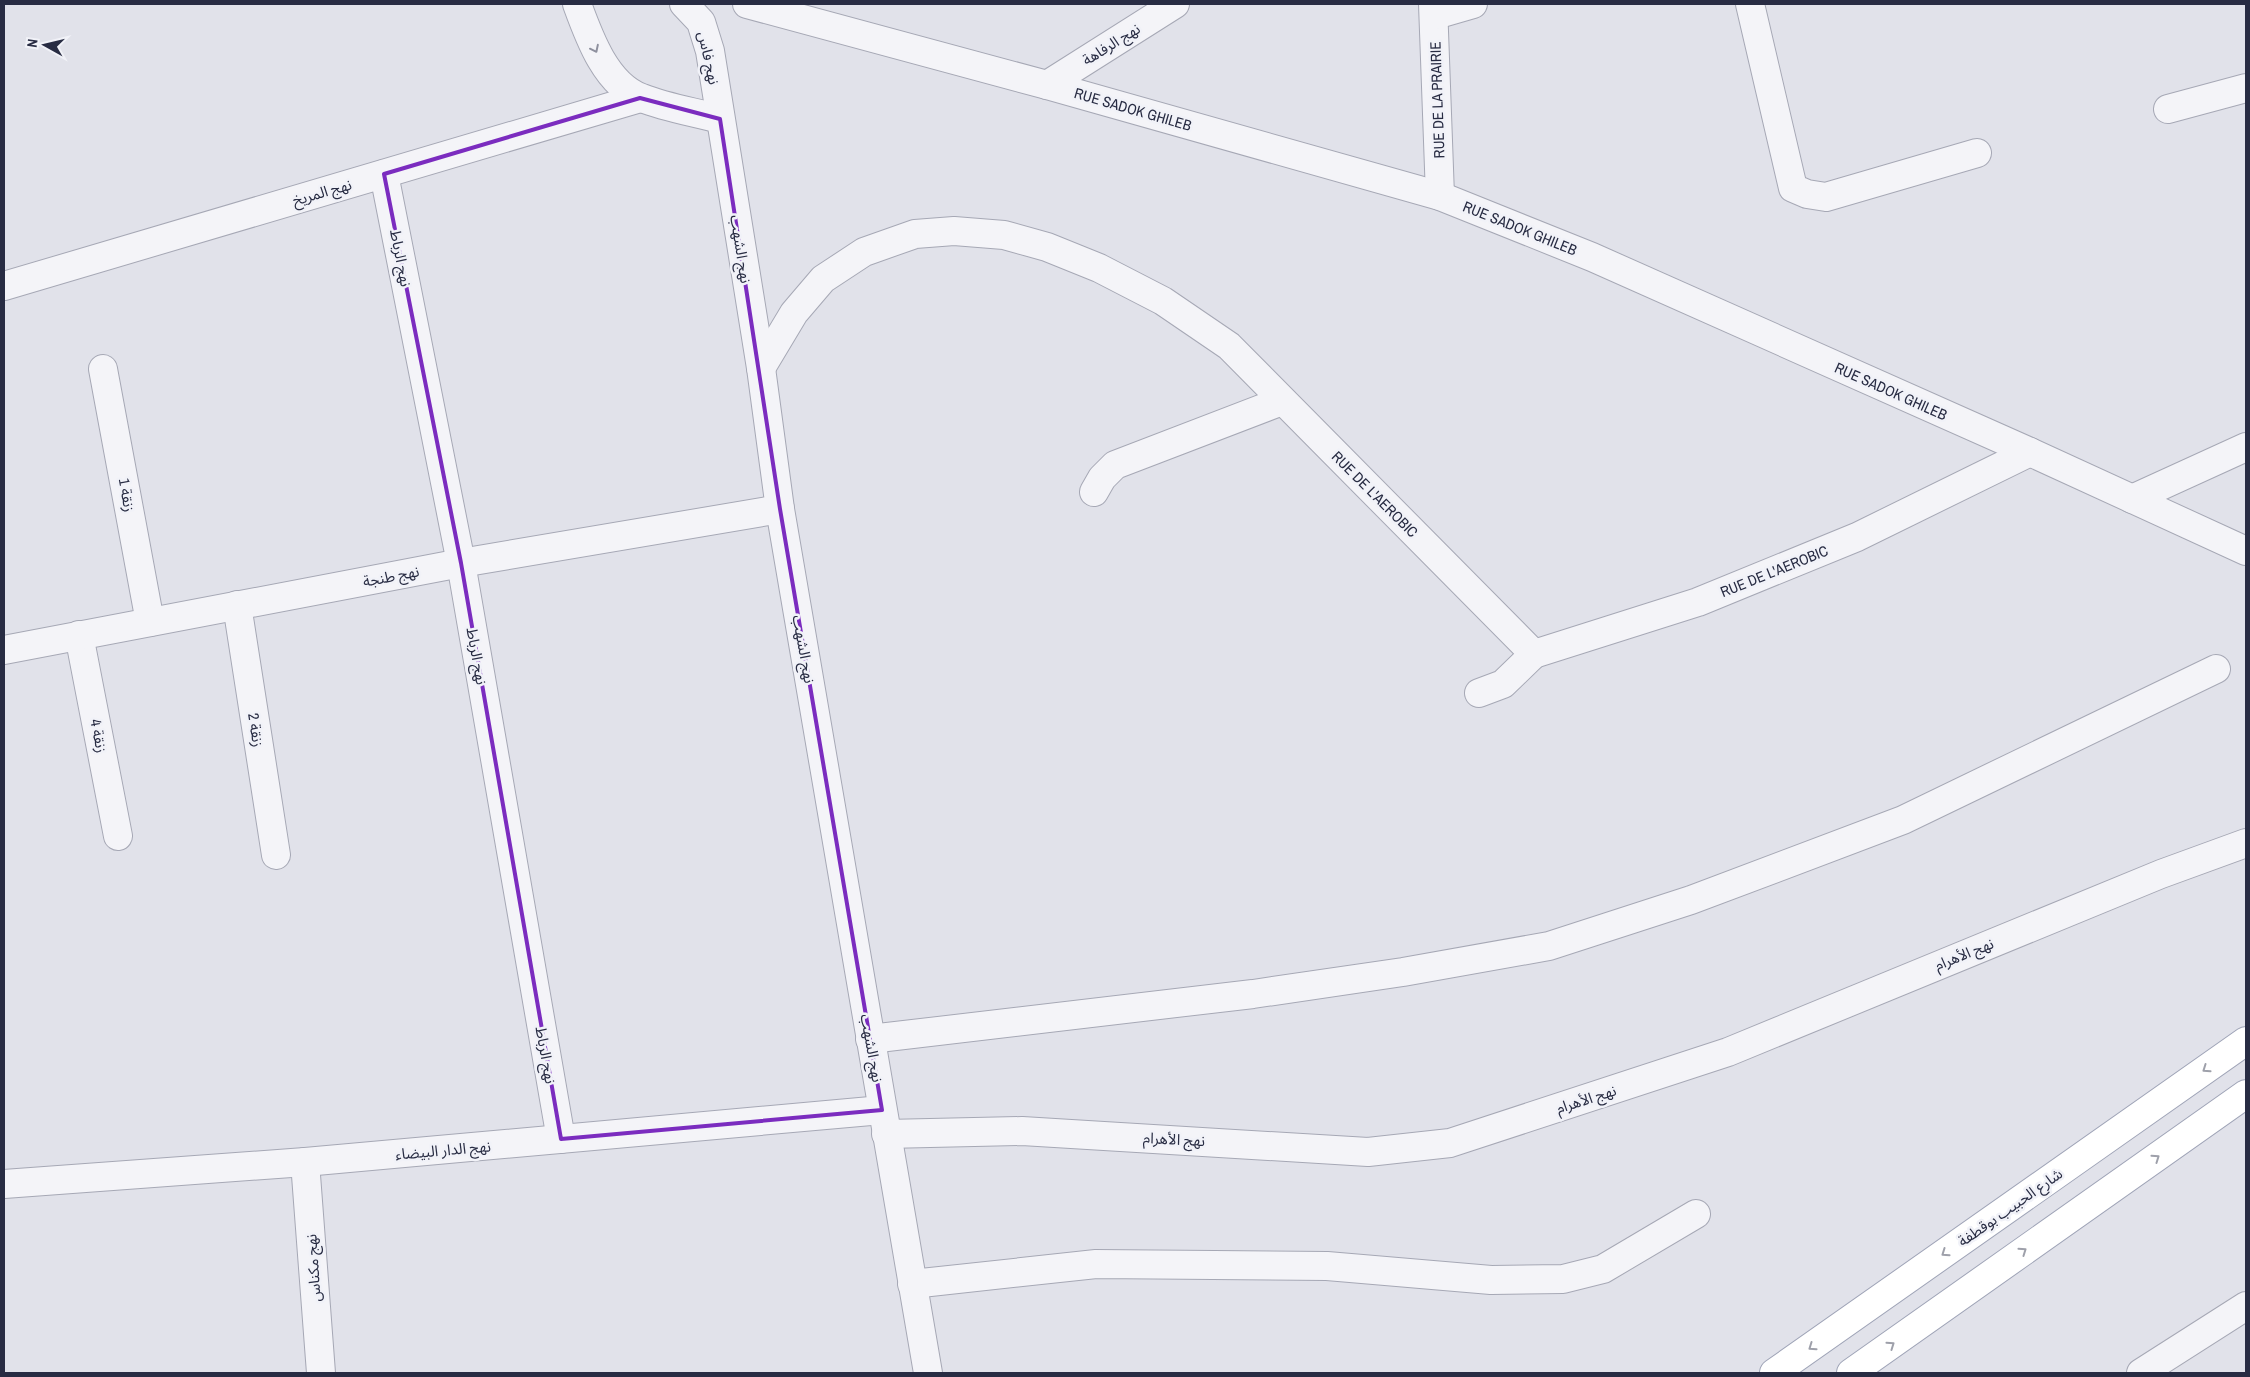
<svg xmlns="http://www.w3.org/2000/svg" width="2250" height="1377" viewBox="0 0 2250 1377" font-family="'Archivo Narrow','Noto Sans Arabic',sans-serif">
<rect width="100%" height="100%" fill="#e1e2ea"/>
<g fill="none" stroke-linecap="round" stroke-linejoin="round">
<g stroke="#a6a8b5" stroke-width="30">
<g id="minor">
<path d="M 577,4 C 589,37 606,85 642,98 C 667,108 695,112 720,119"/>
<path d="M 684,4 L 701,22 L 710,51 L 761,368 L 780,509 L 928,1373"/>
<path d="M 747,4 L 1047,85 L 1440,196 L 1592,257 L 2030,452 L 2246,551"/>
<path d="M 1433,4 L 1440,196"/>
<path d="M 1750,4 L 1793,188 L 1807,194 L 1826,197 L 1977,153"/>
<path d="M 1435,15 L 1473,4"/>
<path d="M 1047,85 L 1175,4"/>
<path d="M 2168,109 L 2246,88"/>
<path d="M 384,174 L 461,563 L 561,1139"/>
<path d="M 4,286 L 640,98"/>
<path d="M 761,368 L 794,313 L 823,279 L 864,252 L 915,234 L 954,231 L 1004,235 L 1047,247 L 1099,268 L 1163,301 L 1229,346 L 1534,654 L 1698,602 L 1857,537 L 2030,452"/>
<path d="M 103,369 L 150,622"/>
<path d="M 1094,492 L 1102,478 L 1115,465 L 1282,401"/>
<path d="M 2132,499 L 2246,447"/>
<path d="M 237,605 L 276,855"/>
<path d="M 79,635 L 118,836"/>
<path d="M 4,650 L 461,563 L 780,509"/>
<path d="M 1479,693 L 1503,684 L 1534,654"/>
<path d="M 870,1039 L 1253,994 L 1403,972 L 1549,946 L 1691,900 L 1903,820 L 2216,669"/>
<path d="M 886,1134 L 1022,1131 L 1368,1152 L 1450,1143 L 1728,1052 L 2161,874 L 2246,843"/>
<path d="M 305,1162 L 321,1373"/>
<path d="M 4,1184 L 305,1162 L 882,1110"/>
<path d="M 912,1284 L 1096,1264 L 1327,1266 L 1491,1280 L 1563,1279 L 1603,1269 L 1696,1214"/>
<path d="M 2141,1373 L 2246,1306"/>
</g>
</g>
<g stroke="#9fa4b7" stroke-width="30">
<g id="major">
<path d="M 1774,1373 L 2246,1041"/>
<path d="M 1851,1373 L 2246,1094"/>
</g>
</g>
<use href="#minor" stroke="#f4f4f8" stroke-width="28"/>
<use href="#major" stroke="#fff" stroke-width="28"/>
</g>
<defs><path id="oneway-chevron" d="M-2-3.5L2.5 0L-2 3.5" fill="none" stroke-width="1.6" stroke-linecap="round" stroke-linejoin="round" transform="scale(1.25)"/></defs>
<use stroke="#8e909e" href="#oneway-chevron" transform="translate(595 49) rotate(64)"/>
<g stroke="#9ea0aa">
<use href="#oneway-chevron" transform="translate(2206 1069) rotate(145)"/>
<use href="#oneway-chevron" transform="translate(2156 1158) rotate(-35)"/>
<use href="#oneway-chevron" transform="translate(2023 1251) rotate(-35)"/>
<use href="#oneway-chevron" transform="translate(1945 1253) rotate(145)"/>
<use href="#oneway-chevron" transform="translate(1891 1345) rotate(-35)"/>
<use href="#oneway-chevron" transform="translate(1812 1347) rotate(145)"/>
</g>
<path fill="none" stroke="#7b2cbf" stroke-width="4" stroke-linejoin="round" d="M 640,98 L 720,119 L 780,509 L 882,1110 L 561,1139 L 461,563 L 384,174 Z"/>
<g text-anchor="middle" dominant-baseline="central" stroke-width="5" stroke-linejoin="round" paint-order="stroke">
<g font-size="15" fill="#282c43" stroke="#f1f2f8">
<text transform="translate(1111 44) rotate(-32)">نهج الرفاهة</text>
<text transform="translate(709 58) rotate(78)">نهج فاس</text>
<text transform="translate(1437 100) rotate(-92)">RUE DE LA PRAIRIE</text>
<text transform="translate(1133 109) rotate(16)">RUE SADOK GHILEB</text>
<text transform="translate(322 192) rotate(-16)">نهج المريخ</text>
<text transform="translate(1520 228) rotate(22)">RUE SADOK GHILEB</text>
<text transform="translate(741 249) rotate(81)">نهج الشهب</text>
<text transform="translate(401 258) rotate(79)">نهج الرباط</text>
<text transform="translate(1891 391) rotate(24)">RUE SADOK GHILEB</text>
<text transform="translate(1375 494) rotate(45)">RUE DE L'AEROBIC</text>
<text transform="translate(127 495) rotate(80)">زنقة 1</text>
<text transform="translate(1774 571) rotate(-22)">RUE DE L'AEROBIC</text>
<text transform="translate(391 576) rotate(-11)">نهج طنجة</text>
<text transform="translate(804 649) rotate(80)">نهج الشهب</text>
<text transform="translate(477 656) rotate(80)">نهج الرباط</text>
<text transform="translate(256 730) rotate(81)">زنقة 2</text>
<text transform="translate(99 736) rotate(79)">زنقة 4</text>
<text transform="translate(1964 954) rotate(-22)">نهج الأهرام</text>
<text transform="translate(872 1048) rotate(80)">نهج الشهب</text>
<text transform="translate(546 1055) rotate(80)">نهج الرباط</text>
<text transform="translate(1586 1099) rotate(-18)">نهج الأهرام</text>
<text transform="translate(1174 1139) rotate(3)">نهج الأهرام</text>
<text transform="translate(443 1150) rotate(-5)">نهج الدار البيضاء</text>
<text transform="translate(2010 1207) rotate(-35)">شارع الحبيب بوقطفة</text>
<text transform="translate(313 1268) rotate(-94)">نهج مكناس</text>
</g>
</g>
<rect width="2250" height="1377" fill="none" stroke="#282c43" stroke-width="10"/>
<g transform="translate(45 45) rotate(278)" stroke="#f1f2f8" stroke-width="4" paint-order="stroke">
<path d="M0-4L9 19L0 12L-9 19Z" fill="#282c43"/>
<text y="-8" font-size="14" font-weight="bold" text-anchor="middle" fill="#282c43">N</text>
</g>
</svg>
